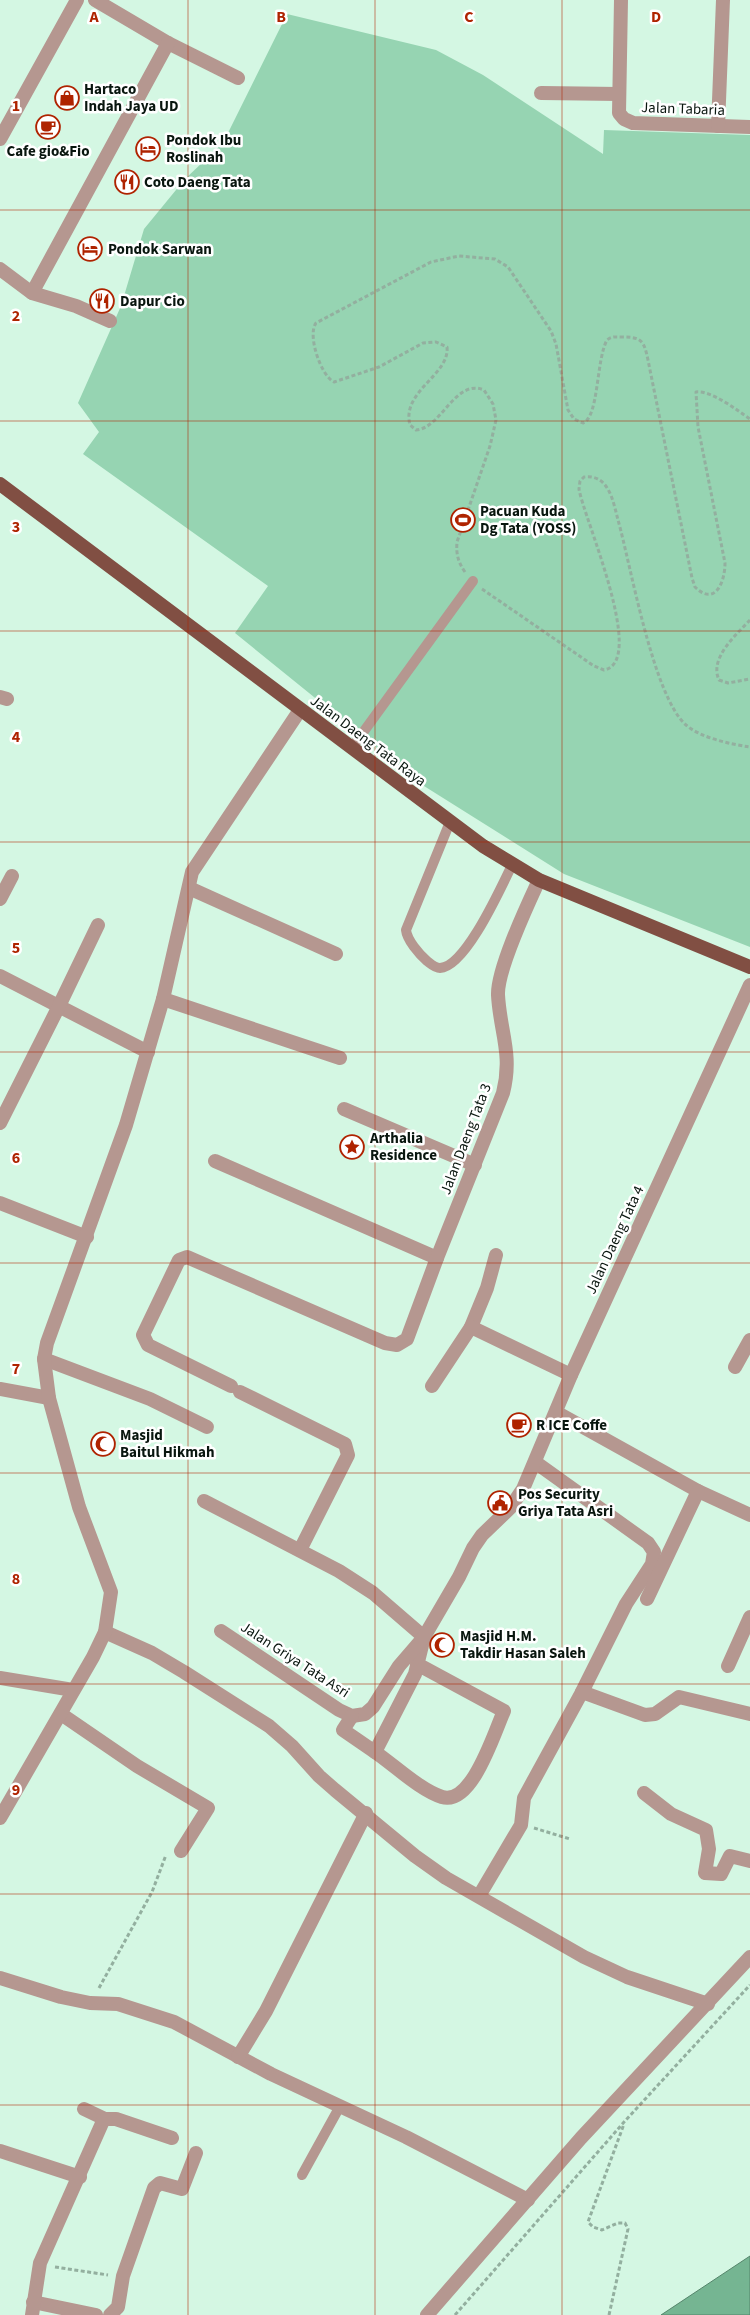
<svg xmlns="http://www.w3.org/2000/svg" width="750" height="2315" viewBox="0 0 750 2315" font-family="'Source Sans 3',sans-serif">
<rect width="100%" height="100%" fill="#d4f7e3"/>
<path fill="#96d4b2" d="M 287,14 L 436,50 L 483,75 L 603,154 L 604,130 L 750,135 L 750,947 L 564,874 L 424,786 L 235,633 L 268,586 L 83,454 L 99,432 L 78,403 L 121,306 L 144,229 L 185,179 L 223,143 Z"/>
<path fill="#75b592" stroke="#55856b" d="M 750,2256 L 750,2315 L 661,2315 Z"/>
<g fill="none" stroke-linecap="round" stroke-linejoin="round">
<g stroke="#93af9f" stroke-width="3" stroke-dasharray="4 2.5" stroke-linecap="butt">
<path d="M 465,572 C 458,562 456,554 457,542 L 490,446 L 496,420 L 493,404 L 484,390 C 455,378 442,428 416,430 L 410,425 C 401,391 450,375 447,347 L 436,342 L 423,343 L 379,367 L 334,382 C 321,376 307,335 316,323 L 431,262 L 459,256 L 495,259 L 508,267 L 551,331 L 556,344 L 568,410 L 574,419 L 583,423 C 599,417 596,360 607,340 C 612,336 615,337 622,337 C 642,337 644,341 648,360 L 692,578 L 695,587 C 715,607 725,582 725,563 L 698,427 L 696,392 C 711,390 737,410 750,419"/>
<path d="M 482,589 L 594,666 L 604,670 C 648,662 583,516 579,489 L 580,481 L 584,477 C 609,474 613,501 618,520 C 631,566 653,696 686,725 C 701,738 730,744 750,747"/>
<path d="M 750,620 C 736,635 709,658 719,680 L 728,683 L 750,679"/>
<path d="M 534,1828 L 570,1839"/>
<path d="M 99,1988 L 152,1892 L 166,1855"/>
<path d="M 55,2267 L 108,2275"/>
<path d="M 455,2315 L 625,2121 L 750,1985"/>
<path d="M 609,2315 L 628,2229 L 625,2223 L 618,2223 L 602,2230 L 593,2227 L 588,2222 L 624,2124"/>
</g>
<g stroke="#b59790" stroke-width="10">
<path d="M 351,749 L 473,581"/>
<path d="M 450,822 L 406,930 C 407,940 419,954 427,961 C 431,964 435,968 440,968 C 466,967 502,885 513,863"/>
<path d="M 302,2175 L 339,2108"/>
</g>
<g stroke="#b59790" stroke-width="14">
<path d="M 95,0 L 168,43 L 238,78"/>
<path d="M 621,0 L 619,113 L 624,119 L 633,123 L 750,127"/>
<path d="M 541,93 L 619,94"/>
<path d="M 718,126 L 723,0"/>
<path d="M 0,269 L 32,293"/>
<path d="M 110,321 L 76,306 L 32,293 L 168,43"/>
<path d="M 0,697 L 7,699"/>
<path d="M 189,888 L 336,954"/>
<path d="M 0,899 L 12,876"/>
<path d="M 0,976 L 148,1052"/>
<path d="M 163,999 L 340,1058"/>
<path d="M 344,1109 L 475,1165"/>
<path d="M 0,1123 L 59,1006 L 98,925"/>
<path d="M 215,1161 L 437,1258"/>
<path d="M 0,1203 L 87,1237"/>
<path d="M 471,1327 L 487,1288 L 496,1255"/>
<path d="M 44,1359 L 150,1399 L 207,1427"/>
<path d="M 735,1367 L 750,1340"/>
<path d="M 231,1386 L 148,1345 L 143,1335 L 179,1260 L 187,1257 L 385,1343 L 397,1345 L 407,1339 L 437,1258 L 503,1093 C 513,1054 500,1032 498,995 C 497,969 528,904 539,880"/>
<path d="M 432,1386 L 471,1327 L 571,1375"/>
<path d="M 0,1389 L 49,1398"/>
<path d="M 240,1392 L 345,1444 L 348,1455 L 300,1550"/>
<path d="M 556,1412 L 698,1491 L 750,1515"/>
<path d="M 535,1462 L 648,1543 L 654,1552 L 652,1564 L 626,1604 L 582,1692"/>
<path d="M 204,1501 L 339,1571 L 373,1593 L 424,1637 L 415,1674 L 375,1752 C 394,1765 420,1790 442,1797 C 472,1806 494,1733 504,1711 L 417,1664"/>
<path d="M 647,1599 L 698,1491"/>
<path d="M 221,1631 L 339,1710 L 352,1716 L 365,1714 L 373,1707 L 399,1666 L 424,1637 L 459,1577 L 473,1548 L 482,1535 L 510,1508 L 523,1489 L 571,1375 L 750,985"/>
<path d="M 105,1632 L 152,1653 L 184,1672 L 269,1726 L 292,1746 L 319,1776 L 335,1790 L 415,1856 L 446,1878 L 584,1957 L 627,1977 L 708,2004"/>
<path d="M 728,1666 L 750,1617"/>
<path d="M 0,1678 L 73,1690"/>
<path d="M 61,1714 L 137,1766 L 208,1808 L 181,1851"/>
<path d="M 352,1716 L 343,1730 L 375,1752"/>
<path d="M 644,1793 L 671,1814 L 706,1830 L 709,1849 L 705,1873 L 721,1874 L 730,1856 L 750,1861"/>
<path d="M 0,1818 L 93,1657 L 105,1632 L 111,1592 L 79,1507 L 49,1398 L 44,1359 L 47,1343 L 126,1125 L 163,999 L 192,872 L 300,710"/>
<path d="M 479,1896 L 521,1825 L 524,1798 L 582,1692 L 645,1715 L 655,1714 L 679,1697 L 750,1714"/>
<path d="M 0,1978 L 61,1997 L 90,2003 L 118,2004 L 174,2022 L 271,2074 L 406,2137 L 528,2200"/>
<path d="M 238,2057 L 266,2011 L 366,1813"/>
<path d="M 84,2109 L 105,2119"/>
<path d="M 0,2151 L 80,2177"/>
<path d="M 33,2302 L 96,2315"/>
<path d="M 32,2315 L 40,2263 L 103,2121 L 107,2119 L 116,2119 L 172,2138"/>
<path d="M 110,2315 L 118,2307 L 123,2276 L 154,2188 L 160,2183 L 182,2189 L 196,2153"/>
<path d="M 427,2315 L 581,2138 L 750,1957"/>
</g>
<path stroke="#b59790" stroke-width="14" d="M 0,139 L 77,0"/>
<path stroke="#814f43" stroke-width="14" d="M 0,484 L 483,846 L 539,880 L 750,967"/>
</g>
<path fill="none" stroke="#af2300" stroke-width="1" stroke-opacity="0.55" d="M 188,0 L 188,2315M 375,0 L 375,2315M 562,0 L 562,2315M 0,210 L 750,210M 0,421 L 750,421M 0,631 L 750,631M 0,842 L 750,842M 0,1052 L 750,1052M 0,1263 L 750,1263M 0,1473 L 750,1473M 0,1684 L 750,1684M 0,1894 L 750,1894M 0,2105 L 750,2105"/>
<defs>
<g id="shop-ring" transform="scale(1.25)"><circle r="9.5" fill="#fff" stroke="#af2300" stroke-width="1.5"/><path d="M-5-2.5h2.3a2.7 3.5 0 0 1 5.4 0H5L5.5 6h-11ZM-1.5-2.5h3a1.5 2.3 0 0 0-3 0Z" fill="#af2300"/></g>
<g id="cafe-ring" transform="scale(1.25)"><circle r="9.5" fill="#fff" stroke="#af2300" stroke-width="1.5"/><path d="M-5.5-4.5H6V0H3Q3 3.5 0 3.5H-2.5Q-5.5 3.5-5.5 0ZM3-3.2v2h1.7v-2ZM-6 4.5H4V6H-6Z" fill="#af2300"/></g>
<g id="hotel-ring" transform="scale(1.25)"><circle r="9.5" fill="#fff" stroke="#af2300" stroke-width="1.5"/><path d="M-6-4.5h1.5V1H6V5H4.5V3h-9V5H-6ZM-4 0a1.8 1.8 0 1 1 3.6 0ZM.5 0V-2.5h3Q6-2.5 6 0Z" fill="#af2300"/></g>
<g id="restaurant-ring" transform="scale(1.25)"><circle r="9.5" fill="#fff" stroke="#af2300" stroke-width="1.5"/><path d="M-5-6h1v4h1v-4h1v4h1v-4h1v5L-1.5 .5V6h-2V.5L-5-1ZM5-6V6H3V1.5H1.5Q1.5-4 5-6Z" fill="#af2300"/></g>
<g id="stadium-ring" transform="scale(1.25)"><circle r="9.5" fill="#fff" stroke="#af2300" stroke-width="1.5"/><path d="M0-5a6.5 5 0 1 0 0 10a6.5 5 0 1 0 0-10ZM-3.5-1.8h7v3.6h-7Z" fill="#af2300"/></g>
<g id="sight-ring" transform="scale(1.25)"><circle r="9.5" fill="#fff" stroke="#af2300" stroke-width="1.5"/><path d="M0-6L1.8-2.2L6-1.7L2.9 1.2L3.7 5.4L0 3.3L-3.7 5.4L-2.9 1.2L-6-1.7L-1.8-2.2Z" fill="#af2300"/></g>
<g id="mosque-ring" transform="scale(1.25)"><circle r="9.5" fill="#fff" stroke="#af2300" stroke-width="1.5"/><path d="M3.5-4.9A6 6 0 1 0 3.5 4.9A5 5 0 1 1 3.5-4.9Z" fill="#af2300"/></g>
<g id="civic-ring" transform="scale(1.25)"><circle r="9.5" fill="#fff" stroke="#af2300" stroke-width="1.5"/><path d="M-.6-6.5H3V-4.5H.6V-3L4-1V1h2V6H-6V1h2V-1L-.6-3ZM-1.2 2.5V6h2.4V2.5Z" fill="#af2300"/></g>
</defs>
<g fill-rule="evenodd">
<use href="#shop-ring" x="67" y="98"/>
<use href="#cafe-ring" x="48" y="127"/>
<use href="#hotel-ring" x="148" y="149"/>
<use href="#restaurant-ring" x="127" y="182"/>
<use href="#hotel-ring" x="90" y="249"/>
<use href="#restaurant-ring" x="102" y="301"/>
<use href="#stadium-ring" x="463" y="520"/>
<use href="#sight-ring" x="352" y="1147"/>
<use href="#cafe-ring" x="519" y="1425"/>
<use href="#mosque-ring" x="103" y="1444"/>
<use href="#civic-ring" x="500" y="1503"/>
<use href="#mosque-ring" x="442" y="1645"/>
</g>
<g text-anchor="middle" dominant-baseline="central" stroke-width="5" stroke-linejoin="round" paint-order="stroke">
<g font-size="15" font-weight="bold" fill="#09160f" stroke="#fff" text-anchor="start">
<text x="84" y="89">Hartaco<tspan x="84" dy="17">Indah Jaya UD</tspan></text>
<text x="166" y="140">Pondok Ibu<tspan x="166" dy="17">Roslinah</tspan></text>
<text x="48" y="151" text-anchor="middle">Cafe gio&amp;Fio</text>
<text x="144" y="182">Coto Daeng Tata</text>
<text x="108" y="249">Pondok Sarwan</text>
<text x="120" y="301">Dapur Cio</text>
<text x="480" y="511">Pacuan Kuda<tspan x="480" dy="17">Dg Tata (YOSS)</tspan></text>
<text x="370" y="1138">Arthalia<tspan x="370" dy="17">Residence</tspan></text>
<text x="536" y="1425">R ICE Coffe</text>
<text x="120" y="1435">Masjid<tspan x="120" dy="17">Baitul Hikmah</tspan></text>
<text x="518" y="1494">Pos Security<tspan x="518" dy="17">Griya Tata Asri</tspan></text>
<text x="460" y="1636">Masjid H.M.<tspan x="460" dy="17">Takdir Hasan Saleh</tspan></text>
</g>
<g font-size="15" fill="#09160f" stroke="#fff">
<text transform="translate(683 109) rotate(2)">Jalan Tabaria</text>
<text transform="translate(368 741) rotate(37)">Jalan Daeng Tata Raya</text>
<text transform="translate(466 1139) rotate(-69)">Jalan Daeng Tata 3</text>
<text transform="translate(615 1240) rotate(-65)">Jalan Daeng Tata 4</text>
<text transform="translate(295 1660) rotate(33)">Jalan Griya Tata Asri</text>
</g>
</g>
<g font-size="16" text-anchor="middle" font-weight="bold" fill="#af2300" stroke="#fff" stroke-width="5" stroke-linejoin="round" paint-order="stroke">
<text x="94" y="22">A</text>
<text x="281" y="22">B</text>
<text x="469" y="22">C</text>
<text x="656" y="22">D</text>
<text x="16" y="111">1</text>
<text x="16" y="321">2</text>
<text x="16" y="532">3</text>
<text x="16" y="742">4</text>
<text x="16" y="953">5</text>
<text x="16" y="1163">6</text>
<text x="16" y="1374">7</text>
<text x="16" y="1584">8</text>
<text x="16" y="1795">9</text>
</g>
</svg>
